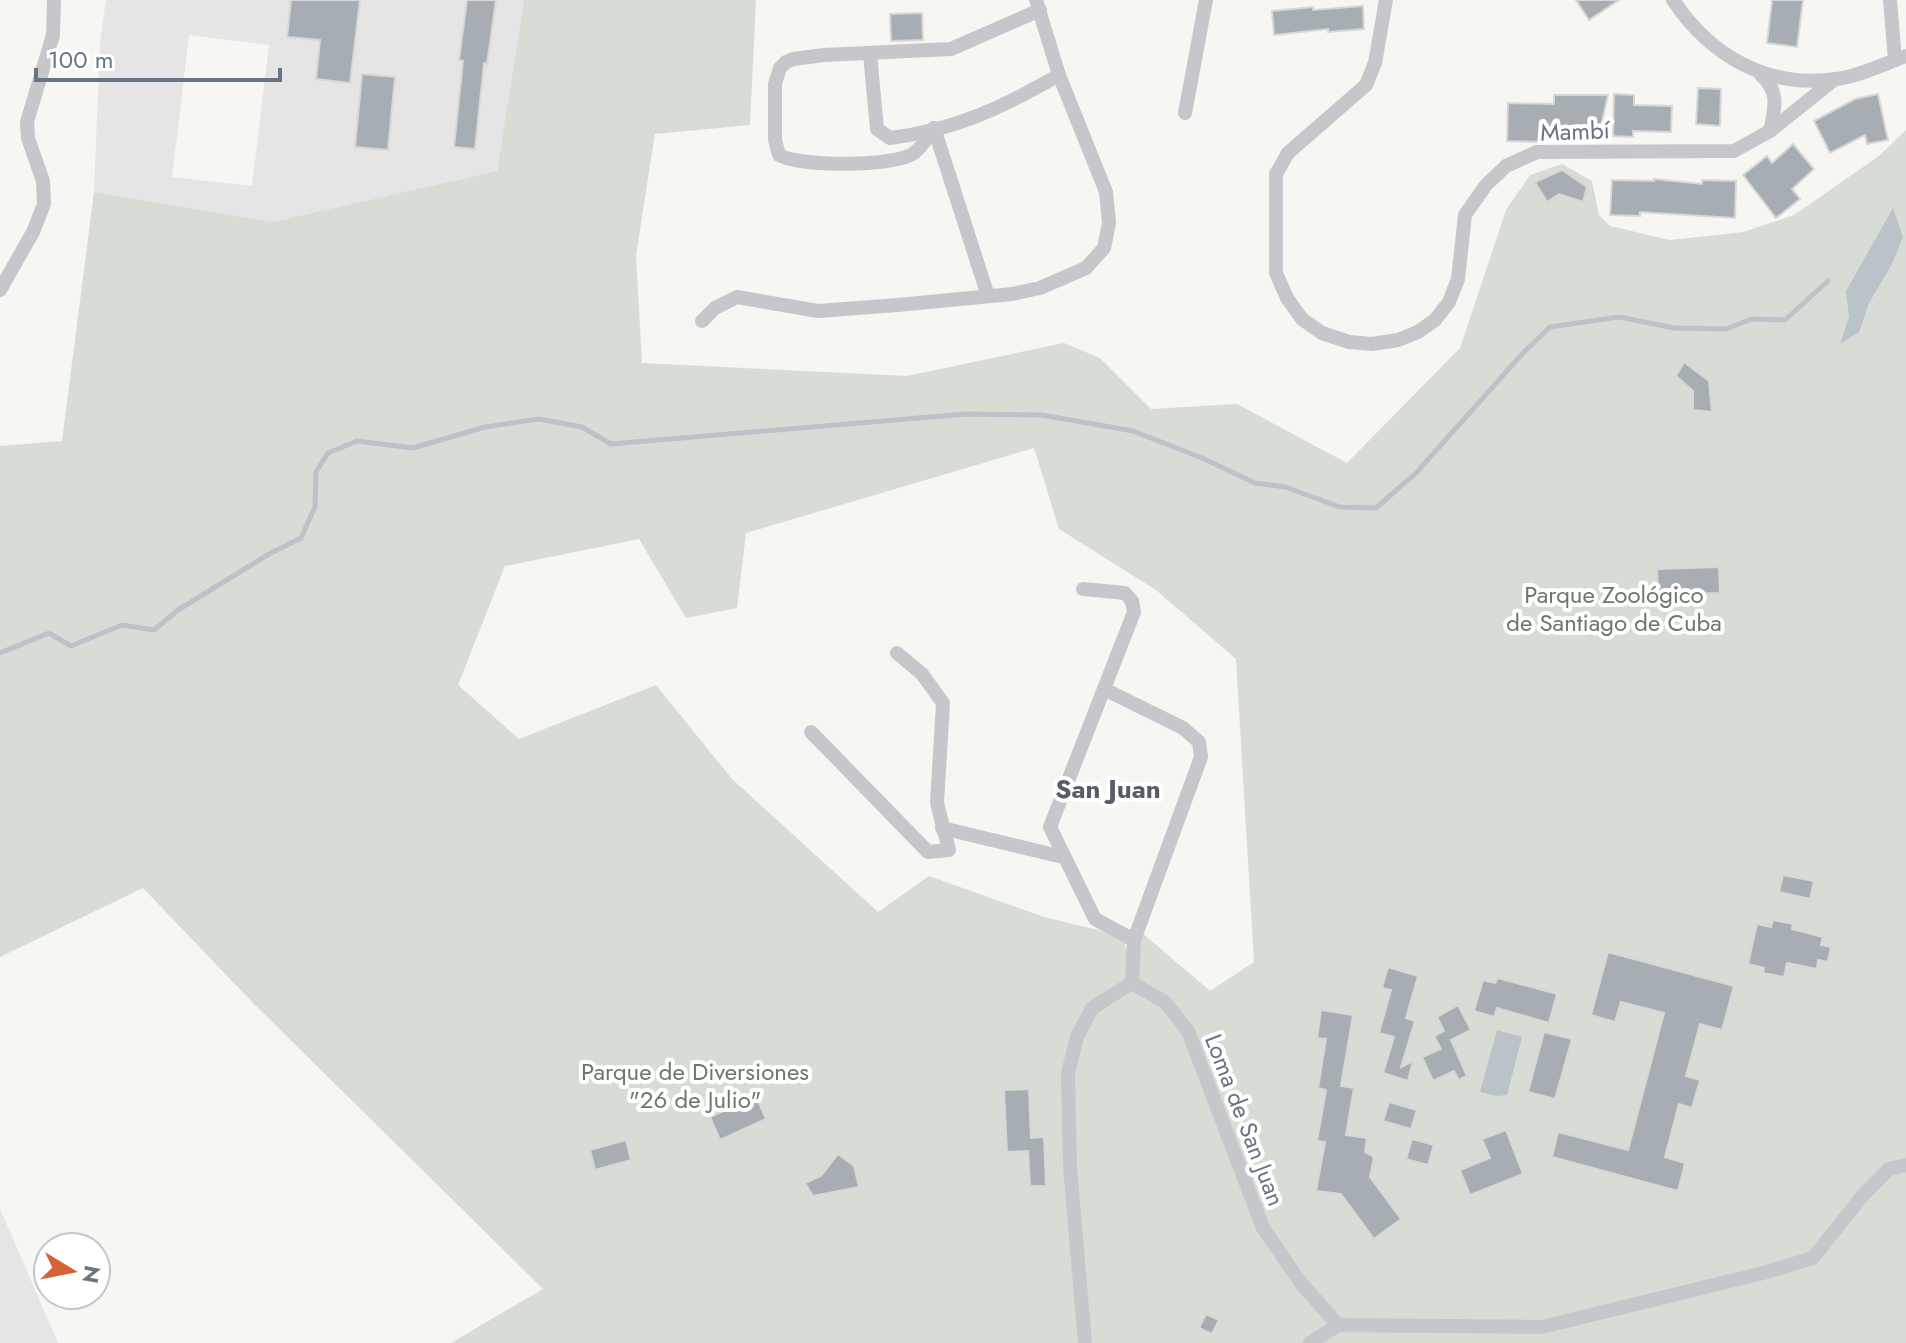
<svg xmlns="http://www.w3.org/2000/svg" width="1906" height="1343" viewBox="0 0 1906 1343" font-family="Jost,sans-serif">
<rect width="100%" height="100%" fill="#f6f6f3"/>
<g fill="#e4e5e4" fill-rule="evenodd">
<path d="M 106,0 L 524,0 L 497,171 L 272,222 L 94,192 L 100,43 ZM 189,35 L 269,45 L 252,186 L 172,177 Z"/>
<path d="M 0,1209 L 58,1343 L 0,1343 Z"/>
</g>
<path fill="#d7ddd4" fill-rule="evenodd" d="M 524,0 L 756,0 L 750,125 L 655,134 L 636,255 L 642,363 L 907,376 L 1064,343 L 1100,358 L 1151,409 L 1237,404 L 1347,463 L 1460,348 L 1506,210 L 1530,175 L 1562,164 L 1592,181 L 1599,215 L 1610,226 L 1670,240 L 1743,232 L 1794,215 L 1879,156 L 1906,130 L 1906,1343 L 451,1343 L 543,1289 L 251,1001 L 143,888 L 0,957 L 0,446 L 62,441 L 94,192 L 272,222 L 497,171 ZM 1034,448 L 1059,529 L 1156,590 L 1236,659 L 1254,962 L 1210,991 L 1141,932 L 1134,954 L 1125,947 L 1127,937 L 1044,917 L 929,876 L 878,912 L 732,779 L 656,685 L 519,739 L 458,685 L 505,566 L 639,539 L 686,618 L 737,608 L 746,533 Z"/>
<g fill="#bac3c8">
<path d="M 1893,208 L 1903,237 L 1892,264 L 1869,303 L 1859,332 L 1840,344 L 1849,317 L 1846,291 Z"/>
<path d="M 1497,1030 L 1522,1037 L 1507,1095 L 1496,1096 L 1480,1092 Z"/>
</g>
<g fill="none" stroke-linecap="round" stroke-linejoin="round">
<path stroke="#bac3c8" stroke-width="5" d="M 0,653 L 49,633 L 71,646 L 122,625 L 154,630 L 178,610 L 269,554 L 301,538 L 315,507 L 316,472 L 328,453 L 357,441 L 413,448 L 485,427 L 539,419 L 582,427 L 611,444 L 966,414 L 1042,415 L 1133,431 L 1202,458 L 1255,483 L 1285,487 L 1340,507 L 1376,508 L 1416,473 L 1523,353 L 1550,327 L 1619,317 L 1674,328 L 1726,329 L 1752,319 L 1785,320 L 1828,281"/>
</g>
<g fill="#a7aeb3" stroke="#d7d8d6" stroke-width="2">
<path d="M 291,0 L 360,0 L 350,83 L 316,79 L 320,40 L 287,37 Z"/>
<path d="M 467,0 L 496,0 L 487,64 L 484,63 L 475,149 L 454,147 L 463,61 L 459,60 Z"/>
<path d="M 1576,0 L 1619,0 L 1589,20 Z"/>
<path d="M 1772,0 L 1803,0 L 1797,47 L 1767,43 Z"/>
<path d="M 1363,6 L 1364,29 L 1328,32 L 1328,29 L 1274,35 L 1272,11 L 1313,7 L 1313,10 Z"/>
<path d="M 922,13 L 923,40 L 891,41 L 890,14 Z"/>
<path d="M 362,74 L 395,77 L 388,150 L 355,147 Z"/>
<path d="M 1698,88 L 1721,89 L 1720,126 L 1696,124 Z"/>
<path d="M 1614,94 L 1634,95 L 1634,105 L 1672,106 L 1671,132 L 1633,131 L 1633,137 L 1613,136 Z"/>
<path d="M 1878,94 L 1888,140 L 1867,144 L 1865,135 L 1830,153 L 1814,121 L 1855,99 Z"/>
<path d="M 1554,95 L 1608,95 L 1598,139 L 1541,135 L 1540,142 L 1507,141 L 1508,103 L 1554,104 Z"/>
<path d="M 1793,144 L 1814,169 L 1792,189 L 1800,199 L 1776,218 L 1743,175 L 1767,156 L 1772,163 Z"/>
<path d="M 1562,170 L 1587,187 L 1583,202 L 1559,194 L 1547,202 L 1535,182 Z"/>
<path d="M 1654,179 L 1702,184 L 1702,180 L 1736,181 L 1735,218 L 1640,212 L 1640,216 L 1610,215 L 1612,180 L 1654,181 Z"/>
<path d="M 1684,362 L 1709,381 L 1712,412 L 1693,410 L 1693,391 L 1676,376 Z"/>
<path d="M 1719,567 L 1720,593 L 1658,595 L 1657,569 Z"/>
<path d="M 1783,875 L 1814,881 L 1810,899 L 1779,892 Z"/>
<path d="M 1773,920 L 1793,924 L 1792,929 L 1823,937 L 1821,945 L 1831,947 L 1828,962 L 1818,960 L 1817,969 L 1787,963 L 1784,977 L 1763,973 L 1764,968 L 1748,964 L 1757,924 L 1771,927 Z"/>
<path d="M 1608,952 L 1734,986 L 1722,1030 L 1700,1024 L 1686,1076 L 1700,1080 L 1692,1108 L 1679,1104 L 1665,1157 L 1685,1163 L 1678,1191 L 1552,1157 L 1558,1132 L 1628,1150 L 1664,1013 L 1621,1002 L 1615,1022 L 1591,1015 Z"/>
<path d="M 1388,967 L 1418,976 L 1406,1018 L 1415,1021 L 1401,1067 L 1413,1061 L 1408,1081 L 1383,1073 L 1394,1037 L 1379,1033 L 1391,990 L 1382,988 Z"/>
<path d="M 1498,978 L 1557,994 L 1549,1023 L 1497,1008 L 1494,1017 L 1474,1011 L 1483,980 L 1495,983 Z"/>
<path d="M 1458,1005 L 1471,1030 L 1451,1040 L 1467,1076 L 1459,1080 L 1454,1071 L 1433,1081 L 1422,1057 L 1441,1049 L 1434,1036 L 1444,1031 L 1437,1017 Z"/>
<path d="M 1321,1010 L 1353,1015 L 1341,1086 L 1354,1088 L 1346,1135 L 1367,1138 L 1365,1152 L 1374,1157 L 1370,1177 L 1401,1219 L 1374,1239 L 1341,1194 L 1316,1191 L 1325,1142 L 1317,1141 L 1326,1090 L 1318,1088 L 1326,1039 L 1317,1038 Z"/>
<path d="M 1544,1032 L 1572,1039 L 1555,1099 L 1528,1092 Z"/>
<path d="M 1029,1089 L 1031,1138 L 1044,1137 L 1046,1186 L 1030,1186 L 1028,1151 L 1007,1152 L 1004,1090 Z"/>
<path d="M 756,1096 L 766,1119 L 720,1140 L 710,1117 Z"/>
<path d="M 1389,1102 L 1417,1110 L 1411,1129 L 1383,1121 Z"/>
<path d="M 1506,1130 L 1523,1174 L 1470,1195 L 1460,1170 L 1490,1158 L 1482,1139 Z"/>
<path d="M 1412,1139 L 1434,1145 L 1428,1165 L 1406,1159 Z"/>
<path d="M 626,1140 L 631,1160 L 595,1170 L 590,1150 Z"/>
<path d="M 838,1154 L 854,1166 L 859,1187 L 813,1196 L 805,1183 L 821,1176 Z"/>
<path d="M 1206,1314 L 1219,1320 L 1212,1334 L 1199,1328 Z"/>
</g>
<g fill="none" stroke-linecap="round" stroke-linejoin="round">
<g stroke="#c5c7cb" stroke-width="14">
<path d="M 1386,0 L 1375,63 L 1366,85 L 1288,153 L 1276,174 L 1276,273 L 1287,298 L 1302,319 L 1322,333 L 1349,342 L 1372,344 L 1398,340 L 1418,332 L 1435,320 L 1449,302 L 1458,279 L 1465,215 L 1486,185 L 1506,166 L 1537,152 L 1734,151 L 1770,131 L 1835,79"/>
<path d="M 1673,0 C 1710,56 1768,89 1836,79 C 1860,76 1883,64 1906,56"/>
<path d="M 1890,0 L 1895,60"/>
<path d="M 870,54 L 877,129 L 890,138 C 956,130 1003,107 1059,75"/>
<path d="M 1761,75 C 1780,92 1775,108 1770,131"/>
<path d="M 1185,113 L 1206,0"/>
<path d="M 934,128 C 928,136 922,147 914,153 C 896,167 799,167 779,155 L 775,140 L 775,84 L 780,68 L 786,62 L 793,59 L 824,55 L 951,49 L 1040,10"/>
<path d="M 934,128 L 988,296"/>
<path d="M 0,290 L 33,232 L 44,204 L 43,181 L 28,138 L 27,122 L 53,35 L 54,0"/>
<path d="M 702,321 L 715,308 L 737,297 L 818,311 L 898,305 L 1012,294 L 1040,288 L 1086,268 L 1104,248 L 1109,223 L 1106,192 L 1059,75 L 1036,0"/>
<path d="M 1083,589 L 1125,593 L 1132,601 L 1134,612 L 1050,827 L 1095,919 L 1134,940"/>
<path d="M 1104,689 L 1183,728 L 1199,742 L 1201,757 L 1134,940 L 1132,983"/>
<path d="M 811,732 L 928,852 L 949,850 L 937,803 L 943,703 L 922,674 L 897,653"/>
<path d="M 942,828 L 1063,857"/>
<path d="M 1132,983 L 1165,1002 L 1188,1031 L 1263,1228 L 1301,1283 L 1338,1325"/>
<path d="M 1085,1343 L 1070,1167 L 1068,1073 L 1077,1037 L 1092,1008 L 1132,983"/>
<path d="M 1310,1343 L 1338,1325 L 1542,1327 L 1763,1273 L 1813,1258 L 1863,1195 L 1889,1169 L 1906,1165"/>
</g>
</g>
<g text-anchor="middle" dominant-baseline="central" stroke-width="8" stroke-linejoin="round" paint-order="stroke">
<g font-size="24" fill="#677482" stroke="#fff">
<text transform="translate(1575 131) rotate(-2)">Mambí</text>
<text transform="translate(1245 1120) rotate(69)">Loma de San Juan</text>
</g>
<g font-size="24" fill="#687a66" stroke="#fff">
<text x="1614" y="594">Parque Zoológico<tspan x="1614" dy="28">de Santiago de Cuba</tspan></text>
<text x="695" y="1071">Parque de Diversiones<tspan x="695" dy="28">"26 de Julio"</tspan></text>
</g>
<g font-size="26" font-weight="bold" fill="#555e68" stroke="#fff">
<text x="1108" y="789">San Juan</text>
</g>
</g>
<g transform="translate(72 1271) rotate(100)"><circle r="38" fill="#ffffff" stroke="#c2c7cd" stroke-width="2"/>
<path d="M0-6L14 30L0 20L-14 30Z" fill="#d66333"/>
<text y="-12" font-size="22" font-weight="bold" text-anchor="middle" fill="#677482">N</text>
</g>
<path d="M36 68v12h244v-12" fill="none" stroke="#677482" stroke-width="4"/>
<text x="48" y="68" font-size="24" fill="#677482" stroke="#ffffff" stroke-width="6" paint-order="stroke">100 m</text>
</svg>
